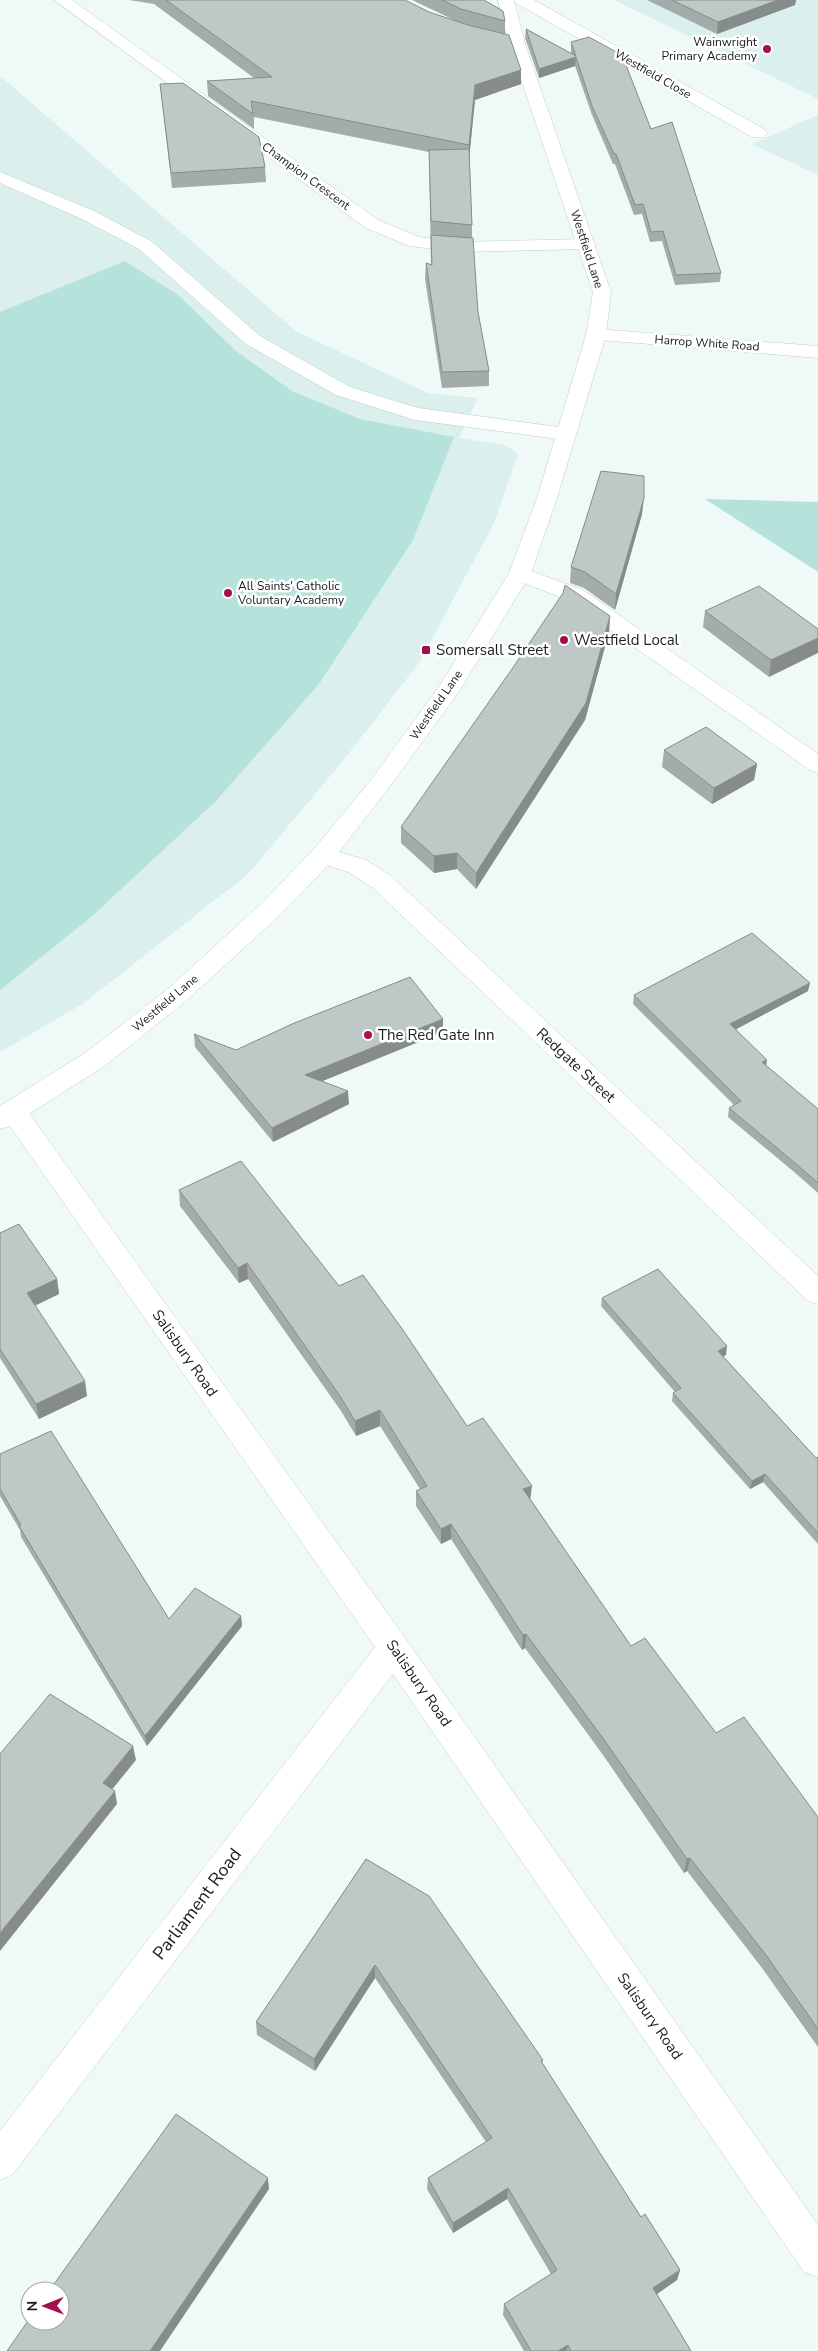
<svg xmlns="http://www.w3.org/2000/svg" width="818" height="2351" viewBox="0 0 818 2351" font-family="'Nunito Sans',sans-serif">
<rect width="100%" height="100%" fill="#effaf8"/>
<g fill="#dbefec">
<path d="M 614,0 L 818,0 L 818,99 Z"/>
<path d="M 0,76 L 297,332 L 428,393 L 478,398 L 459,438 L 505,445 L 518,454 L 494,523 L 419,663 L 342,762 L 248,874 L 84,1003 L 0,1052 Z"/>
<path d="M 818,115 L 818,175 L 752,144 Z"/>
</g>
<g fill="#b6e2dc">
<path d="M 125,261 L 178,295 L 236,351 L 292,391 L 360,419 L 454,437 L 413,540 L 319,684 L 216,801 L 90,918 L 0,990 L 0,312 Z"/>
<path d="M 705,499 L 818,502 L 818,572 Z"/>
</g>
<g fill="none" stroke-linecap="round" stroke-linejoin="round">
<g stroke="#c2cdcb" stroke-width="1">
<path id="lane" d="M 0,172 L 94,211 L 151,241 L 260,336 L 350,387 L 418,408 L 566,428 L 573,430 L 576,434 L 573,438 L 566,440 L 415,420 L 336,395 L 246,344 L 139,249 L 82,219 L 0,183 Z"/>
</g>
<g stroke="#c2cdcb" stroke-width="1">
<g id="street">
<path d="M 54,0 L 72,0 L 378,220 L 419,237 L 459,242 L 587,239 L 593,240 L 596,244 L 593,248 L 587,249 L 459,252 L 409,246 L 366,228 Z"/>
<path d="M 514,0 L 534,0 L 764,129 L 767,133 L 764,137 L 752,137 L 516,3 Z"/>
<path d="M 596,329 L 818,346 L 818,358 L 589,339 L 586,335 L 589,331 Z"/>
<path d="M 520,567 L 583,590 L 818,754 L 818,773 L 810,770 L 567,600 L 512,578 L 509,573 L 512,568 Z"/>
<path d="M 323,847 L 366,860 L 391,876 L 818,1276 L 818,1304 L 808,1301 L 373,888 L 348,872 L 314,861 L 311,855 L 314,849 Z"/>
<path d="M 14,1102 L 23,1105 L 405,1638 L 818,2225 L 818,2277 L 804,2272 L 393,1674 L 13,2174 L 0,2180 L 0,2131 L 375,1647 L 5,1119 L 1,1112 L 5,1105 Z"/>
</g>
</g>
<g stroke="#c2cdcb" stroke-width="1">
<path id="secondary" d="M 498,0 L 514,0 L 525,44 L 611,292 L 606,335 L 557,498 L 531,573 L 458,693 L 387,790 L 332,861 L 279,916 L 187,1000 L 106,1065 L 10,1126 L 0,1129 L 0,1106 L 88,1051 L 169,988 L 261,904 L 314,849 L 371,780 L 440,685 L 509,573 L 537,498 L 586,335 L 593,292 L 509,44 Z"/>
</g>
<use href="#lane" fill="#fff" fill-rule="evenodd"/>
<use href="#street" fill="#fff" fill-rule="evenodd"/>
<use href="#secondary" fill="#fff" fill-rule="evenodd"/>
</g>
<g fill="#a3acab">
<path d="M 129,0 L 405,0 L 429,12 L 454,20 L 412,0 L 484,0 L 505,21 L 505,34 L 521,84 L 475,100 L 469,158 L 472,225 L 472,238 L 478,312 L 489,371 L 489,386 L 442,388 L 425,279 L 426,263 L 431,265 L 429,152 L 254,117 L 254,129 L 208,96 L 207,81 L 254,78 L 154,4 Z"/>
<path d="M 647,0 L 796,0 L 795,5 L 717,34 Z"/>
<path d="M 526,29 L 571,54 L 571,42 L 651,129 L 721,273 L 720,282 L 675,285 L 662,241 L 650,242 L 642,214 L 634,215 L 615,164 L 613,164 L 592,115 L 575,66 L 539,78 L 525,38 Z"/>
<path d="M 160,84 L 265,167 L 266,182 L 172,188 Z"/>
<path d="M 642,514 L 615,610 L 584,588 L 570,583 L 571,567 Z"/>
<path d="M 705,611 L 818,629 L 769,677 L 703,627 Z"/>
<path d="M 610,616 L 609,632 L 585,720 L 476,889 L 457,869 L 434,873 L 401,843 L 401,827 Z"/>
<path d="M 664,750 L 757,764 L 754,780 L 712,804 L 662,767 Z"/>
<path d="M 808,991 L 736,1029 L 766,1066 L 818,1109 L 818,1193 L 793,1171 L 728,1117 L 729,1108 L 734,1105 L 633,1004 L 634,995 Z"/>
<path d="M 443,1019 L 443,1032 L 323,1081 L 349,1104 L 273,1142 L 195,1047 L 194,1034 L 236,1050 Z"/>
<path d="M 179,1190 L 339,1286 L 467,1426 L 531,1500 L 631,1646 L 716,1733 L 818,1817 L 818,2047 L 762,1968 L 687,1871 L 684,1873 L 603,1755 L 525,1648 L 522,1650 L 451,1539 L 441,1544 L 416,1506 L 416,1491 L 420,1489 L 380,1426 L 356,1436 L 341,1411 L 248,1279 L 239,1283 L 180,1206 Z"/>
<path d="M 0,1233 L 57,1279 L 59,1294 L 35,1306 L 87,1396 L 39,1419 L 0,1358 Z"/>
<path d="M 602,1298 L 726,1355 L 723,1356 L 816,1458 L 818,1457 L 818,1544 L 763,1482 L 750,1489 L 672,1401 L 673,1393 L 675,1392 L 601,1306 Z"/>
<path d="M 0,1454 L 169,1619 L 241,1616 L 242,1626 L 147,1746 L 21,1537 L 20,1530 L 0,1496 Z"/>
<path d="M 366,1859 L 543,2060 L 542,2063 L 641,2217 L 680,2270 L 677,2280 L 657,2294 L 691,2351 L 524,2351 L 503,2315 L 504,2304 L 551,2274 L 507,2199 L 453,2233 L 427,2189 L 428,2178 L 486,2142 L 375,1978 L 315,2071 L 257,2035 L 256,2022 Z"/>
</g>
<g fill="#858c8b">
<path d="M 778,0 L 796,0 L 795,5 L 717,34 L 718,22 Z"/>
<path d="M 576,57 L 575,66 L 539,78 L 539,69 Z"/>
<path d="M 521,70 L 521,84 L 475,100 L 469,160 L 469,145 L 475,85 Z"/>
<path d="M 644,498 L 642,514 L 615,610 L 616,594 Z"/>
<path d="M 610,616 L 609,632 L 585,720 L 476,889 L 476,873 Z"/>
<path d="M 818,638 L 818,653 L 769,677 L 771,660 Z"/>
<path d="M 757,764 L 754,780 L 712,804 L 714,788 Z"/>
<path d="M 457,853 L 457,869 L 434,873 L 434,856 Z"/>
<path d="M 810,983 L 808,991 L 729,1033 L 730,1024 Z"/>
<path d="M 443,1019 L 443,1032 L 305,1088 L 305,1075 Z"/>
<path d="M 767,1060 L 766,1068 L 762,1062 Z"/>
<path d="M 348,1091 L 349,1104 L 273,1142 L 272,1128 Z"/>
<path d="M 247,1263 L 248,1279 L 239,1283 L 238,1268 Z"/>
<path d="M 57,1279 L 59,1294 L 29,1308 L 27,1293 Z"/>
<path d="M 727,1346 L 726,1355 L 717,1360 L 718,1351 Z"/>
<path d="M 85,1381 L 87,1396 L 39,1419 L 36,1404 Z"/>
<path d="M 380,1410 L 380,1426 L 356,1436 L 355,1421 Z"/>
<path d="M 765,1474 L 763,1482 L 750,1489 L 752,1481 Z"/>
<path d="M 532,1486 L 530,1501 L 523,1489 Z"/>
<path d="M 451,1524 L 451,1539 L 441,1544 L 441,1529 Z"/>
<path d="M 241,1616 L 242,1626 L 147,1746 L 145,1736 Z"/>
<path d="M 526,1634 L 525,1648 L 522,1650 L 523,1635 Z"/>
<path d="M 133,1746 L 136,1760 L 106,1797 L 103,1783 Z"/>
<path d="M 115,1791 L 117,1804 L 0,1951 L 0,1933 Z"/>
<path d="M 690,1858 L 687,1871 L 684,1873 L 687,1859 Z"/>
<path d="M 375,1965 L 375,1978 L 315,2071 L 314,2059 Z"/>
<path d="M 268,2178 L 269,2189 L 160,2351 L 150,2351 Z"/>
<path d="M 508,2188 L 507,2199 L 453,2233 L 453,2223 Z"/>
<path d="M 680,2270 L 677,2280 L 651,2298 L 653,2288 Z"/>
<path d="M 568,2345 L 566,2351 L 558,2351 Z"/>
</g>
<g fill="#bec8c7" stroke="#858c8b">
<path d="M 166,0 L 405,0 L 429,12 L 468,25 L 509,35 L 521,70 L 475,85 L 469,145 L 251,101 L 253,114 L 207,81 L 272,77 Z"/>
<path d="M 442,0 L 484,0 L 503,11 L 505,21 L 461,9 Z"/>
<path d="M 672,0 L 778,0 L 718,22 Z"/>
<path d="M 526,29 L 576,56 L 571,42 L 589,37 L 622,55 L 651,129 L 672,122 L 721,273 L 676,275 L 663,231 L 651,232 L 643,204 L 635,205 L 616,154 L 614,154 L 592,106 L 576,57 L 539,69 Z"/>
<path d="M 183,83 L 259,137 L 265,167 L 171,173 L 160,84 Z"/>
<path d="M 469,149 L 472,225 L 431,221 L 429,150 Z"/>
<path d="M 431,235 L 473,238 L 478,312 L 489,371 L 442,372 L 426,263 L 432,265 Z"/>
<path d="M 601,471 L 644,476 L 644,498 L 616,594 L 585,572 L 571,567 Z"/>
<path d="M 565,585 L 610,616 L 586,703 L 476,873 L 457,853 L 434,856 L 401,827 L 512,669 L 563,593 Z"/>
<path d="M 759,586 L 818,629 L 818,638 L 771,660 L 705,611 Z"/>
<path d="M 706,727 L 757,764 L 714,788 L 664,750 Z"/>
<path d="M 752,933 L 810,983 L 730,1024 L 767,1060 L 762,1062 L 818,1109 L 818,1183 L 795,1163 L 729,1108 L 741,1101 L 634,995 Z"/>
<path d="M 410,977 L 443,1019 L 305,1075 L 348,1091 L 272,1128 L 194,1034 L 236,1050 L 292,1024 Z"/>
<path d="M 241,1161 L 339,1286 L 363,1275 L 403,1330 L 467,1426 L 483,1418 L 532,1486 L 523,1489 L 631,1646 L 645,1638 L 716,1733 L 744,1717 L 818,1817 L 818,2029 L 766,1955 L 690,1858 L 687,1859 L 605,1741 L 526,1634 L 523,1635 L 451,1524 L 441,1529 L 416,1491 L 427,1486 L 380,1410 L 355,1421 L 340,1396 L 247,1263 L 238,1268 L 179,1190 Z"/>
<path d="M 19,1224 L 57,1279 L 27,1293 L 85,1381 L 36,1404 L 0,1349 L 0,1233 Z"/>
<path d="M 658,1269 L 727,1346 L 718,1351 L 816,1458 L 818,1457 L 818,1533 L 765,1474 L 752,1481 L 673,1393 L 681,1388 L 602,1298 Z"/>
<path d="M 51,1431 L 169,1619 L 195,1588 L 241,1616 L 145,1736 L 19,1526 L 21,1525 L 0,1489 L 0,1454 Z"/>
<path d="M 50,1694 L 133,1746 L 103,1783 L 115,1791 L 0,1933 L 0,1754 Z"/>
<path d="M 366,1859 L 429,1896 L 543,2060 L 541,2061 L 641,2217 L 645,2214 L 680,2270 L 653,2288 L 691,2351 L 571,2351 L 568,2345 L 558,2351 L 531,2351 L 504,2304 L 557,2270 L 508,2188 L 453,2223 L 428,2178 L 492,2138 L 375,1965 L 314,2059 L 256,2022 Z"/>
<path d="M 176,2114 L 268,2178 L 150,2351 L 7,2351 L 30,2318 L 30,2321 L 60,2321 L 60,2291 L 49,2291 Z"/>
</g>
<g fill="#a5104c" stroke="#fff" stroke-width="2">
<circle cx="767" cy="49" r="5"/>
<circle cx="228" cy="593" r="5"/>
<circle cx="564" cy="640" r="5"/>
<rect x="421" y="645" width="10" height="10" rx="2.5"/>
<circle cx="368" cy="1035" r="5"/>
</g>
<g text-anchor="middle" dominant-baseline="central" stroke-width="5" stroke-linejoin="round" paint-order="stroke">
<g font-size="12" fill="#191d1d" stroke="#fff" text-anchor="end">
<text x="757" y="42">Wainwright<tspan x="757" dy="14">Primary Academy</tspan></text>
<text x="238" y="586" text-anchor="start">All Saints' Catholic<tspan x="238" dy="14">Voluntary Academy</tspan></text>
</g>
<g font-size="12" fill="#191d1d" stroke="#fff">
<text transform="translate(653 74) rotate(30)">Westfield Close</text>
<text transform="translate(306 176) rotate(36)">Champion Crescent</text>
<text transform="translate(587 249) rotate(72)">Westfield Lane</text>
<text transform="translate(707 343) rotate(4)">Harrop White Road</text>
<text transform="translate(436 705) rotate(-55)">Westfield Lane</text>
<text transform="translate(165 1003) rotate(-40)">Westfield Lane</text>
</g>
<g font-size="15" fill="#191d1d" stroke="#fff" text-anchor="start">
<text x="574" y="640">Westfield Local</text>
<text x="436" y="650">Somersall Street</text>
<text x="378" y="1035">The Red Gate Inn</text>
</g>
<g font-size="15" fill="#191d1d" stroke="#fff">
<text transform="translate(576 1065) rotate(43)">Redgate Street</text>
<text transform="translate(185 1353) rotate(55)">Salisbury Road</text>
<text transform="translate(419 1683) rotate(55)">Salisbury Road</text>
<text transform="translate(650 2016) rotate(55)">Salisbury Road</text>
</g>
<g font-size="18" fill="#191d1d" stroke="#fff">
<text transform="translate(197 1904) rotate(-53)">Parliament Road</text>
</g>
</g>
<g transform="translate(45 2306) rotate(269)"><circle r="24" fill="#ffffff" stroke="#a3a5a5"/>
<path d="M0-4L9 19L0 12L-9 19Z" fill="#a5104c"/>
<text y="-8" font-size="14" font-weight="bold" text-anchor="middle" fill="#191d1d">N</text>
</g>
</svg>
